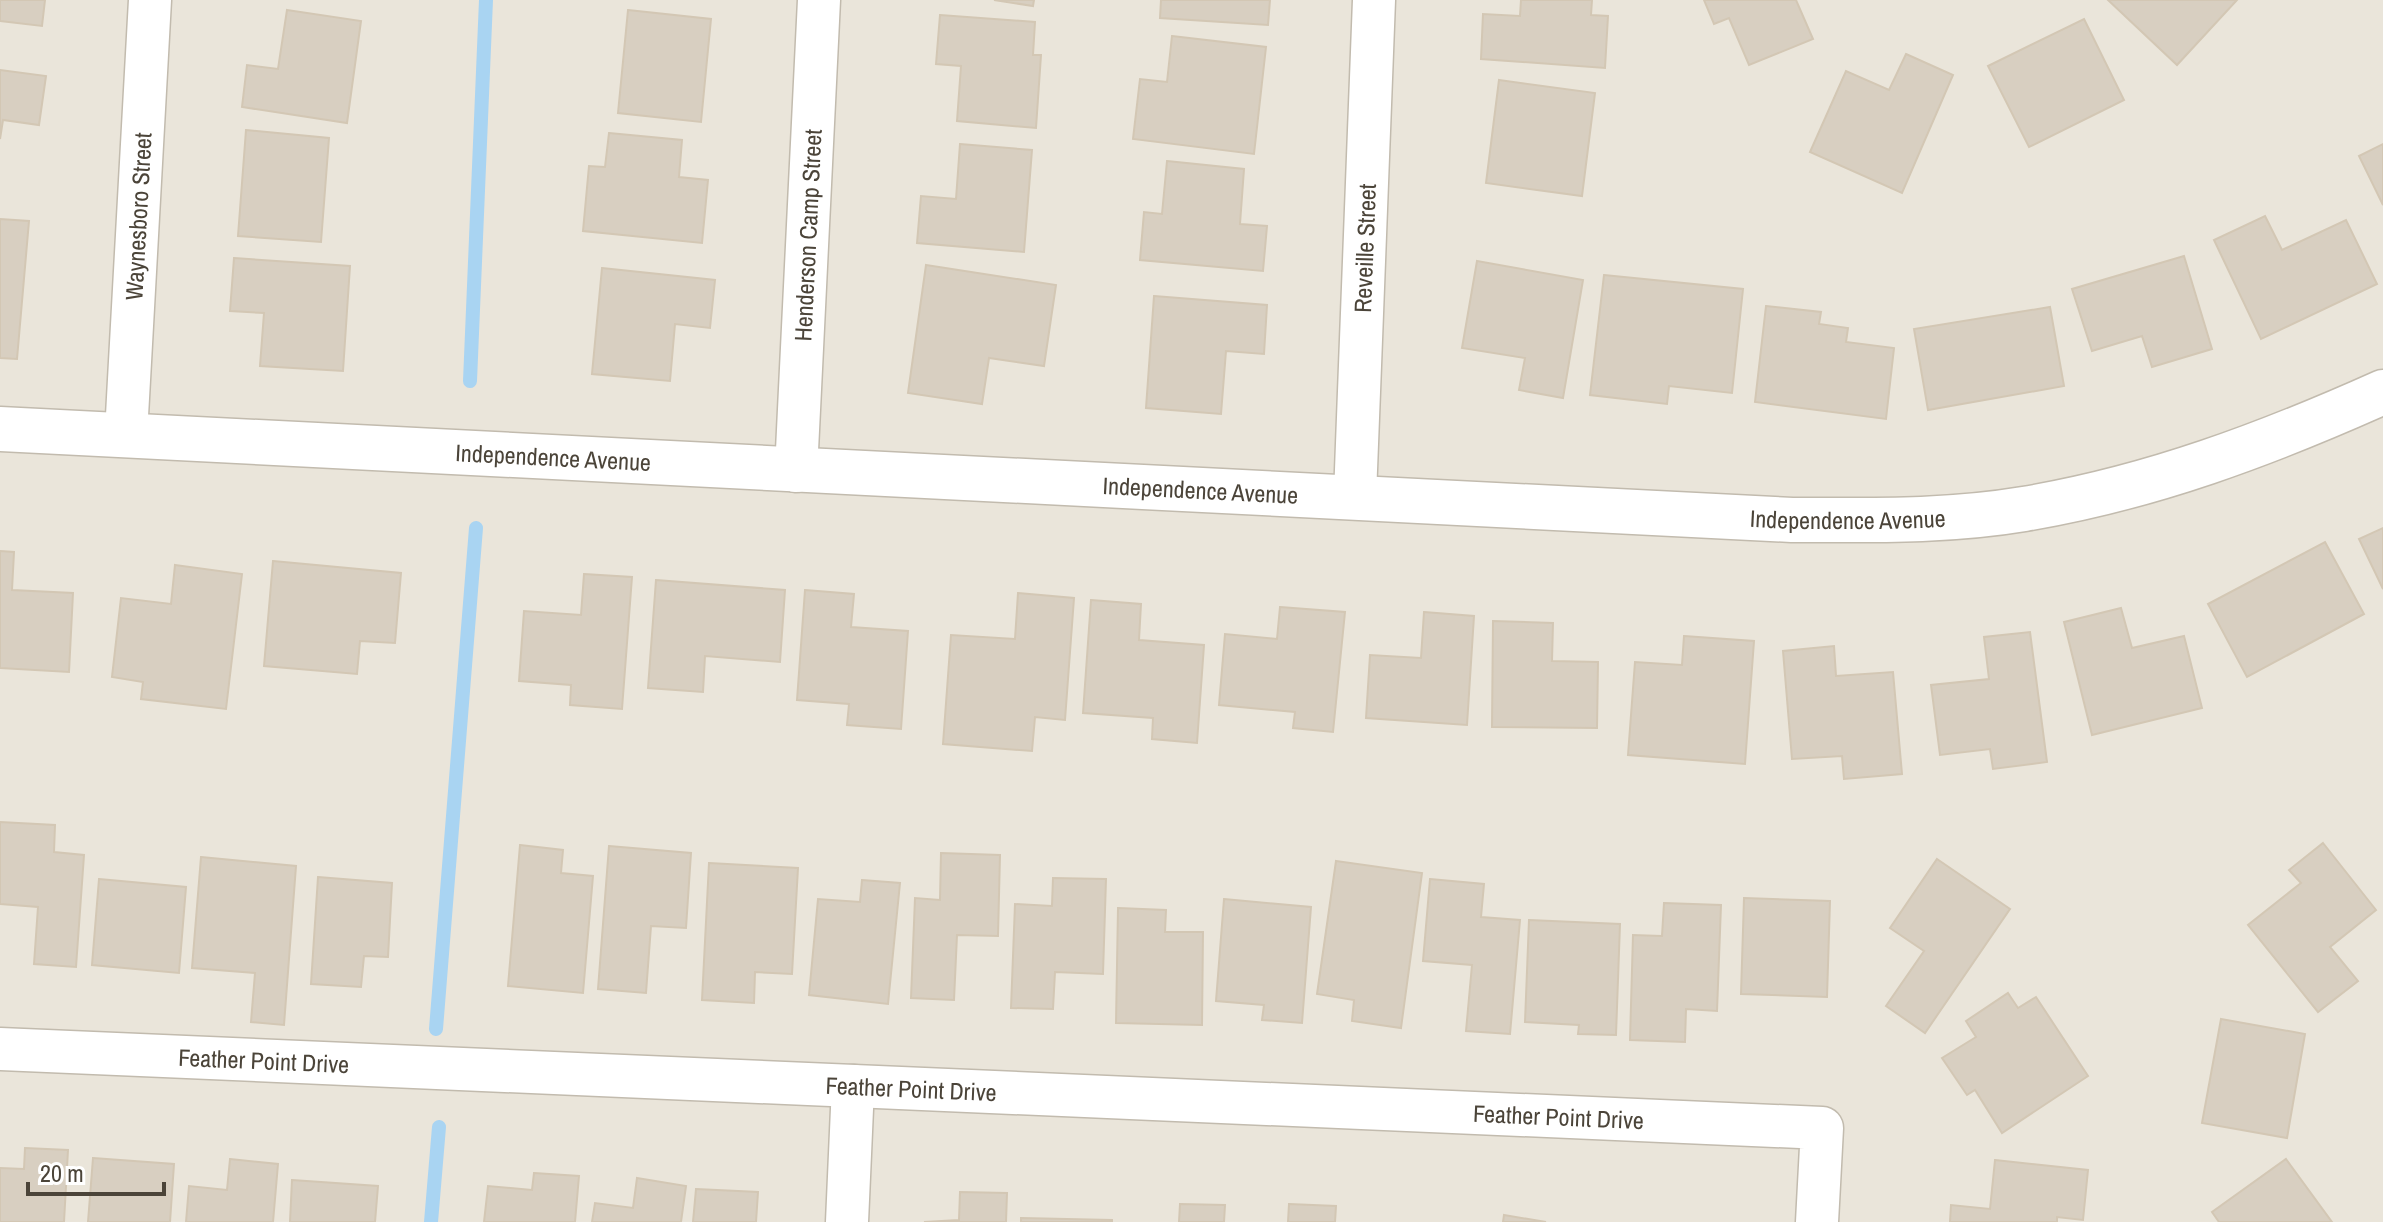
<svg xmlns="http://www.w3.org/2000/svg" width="2383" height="1222" viewBox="0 0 2383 1222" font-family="'Archivo Narrow',sans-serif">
<rect width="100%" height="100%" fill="#f6f3ec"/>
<rect fill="#eae5da" x="0" y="0" width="2383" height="1222"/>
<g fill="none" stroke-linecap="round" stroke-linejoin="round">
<g stroke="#a9d4f2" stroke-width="14">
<path d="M 470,381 L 486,0"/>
<path d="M 436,1029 L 476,528"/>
<path d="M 431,1222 L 439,1127"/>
</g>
</g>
<g fill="#d8cfc1" stroke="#d3c7b4" stroke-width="2">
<path d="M 0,0 L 45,0 L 42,26 L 0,21 Z"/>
<path d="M 994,0 L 1034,0 L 1033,6 Z"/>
<path d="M 1161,0 L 1270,0 L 1268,25 L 1160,18 Z"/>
<path d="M 1521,0 L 1592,0 L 1591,15 L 1608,16 L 1605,68 L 1481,59 L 1483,14 L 1520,16 Z"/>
<path d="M 1704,0 L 1796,0 L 1813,39 L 1749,65 L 1729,18 L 1714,24 Z"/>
<path d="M 2108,0 L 2237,0 L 2177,65 Z"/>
<path d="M 287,10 L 361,21 L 347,123 L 242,107 L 247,65 L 278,69 Z"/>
<path d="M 628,10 L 711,19 L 701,122 L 618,113 Z"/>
<path d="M 940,15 L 1035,22 L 1033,55 L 1041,55 L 1036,128 L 957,121 L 961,66 L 936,64 Z"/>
<path d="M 2084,19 L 2124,100 L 2029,147 L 1988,66 Z"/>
<path d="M 1172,36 L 1266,47 L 1254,154 L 1133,139 L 1140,79 L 1167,82 Z"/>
<path d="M 1906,54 L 1953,75 L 1902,193 L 1810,152 L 1846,71 L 1889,90 Z"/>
<path d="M 0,70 L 46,76 L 39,125 L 3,120 L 0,139 Z"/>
<path d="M 1499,80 L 1595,93 L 1582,196 L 1486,183 Z"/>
<path d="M 246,130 L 329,138 L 321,242 L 238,236 Z"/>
<path d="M 609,133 L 682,140 L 679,177 L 708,180 L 702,243 L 583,231 L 589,166 L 605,167 Z"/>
<path d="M 960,144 L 1032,150 L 1024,252 L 917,243 L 921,196 L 956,199 Z"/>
<path d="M 2383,144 L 2383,205 L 2359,156 Z"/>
<path d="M 1167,161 L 1244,169 L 1240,224 L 1267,226 L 1263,271 L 1140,260 L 1144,212 L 1162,214 Z"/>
<path d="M 2265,216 L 2282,250 L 2346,220 L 2377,284 L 2261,339 L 2214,240 Z"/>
<path d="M 0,219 L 29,221 L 17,359 L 0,358 Z"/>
<path d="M 2184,256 L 2212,349 L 2152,367 L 2142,336 L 2092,351 L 2072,289 Z"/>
<path d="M 234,258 L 350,266 L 343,371 L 260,366 L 264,313 L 230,311 Z"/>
<path d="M 1477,261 L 1583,280 L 1563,398 L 1519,390 L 1525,358 L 1462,348 Z"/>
<path d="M 926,265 L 1056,285 L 1044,366 L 989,358 L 982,404 L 908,393 Z"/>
<path d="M 602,268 L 715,280 L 710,328 L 675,324 L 670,381 L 592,374 Z"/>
<path d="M 1604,275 L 1743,289 L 1732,393 L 1669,386 L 1667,404 L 1590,395 Z"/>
<path d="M 1154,296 L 1267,305 L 1264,354 L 1226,351 L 1221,414 L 1146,408 Z"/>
<path d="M 1766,306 L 1821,312 L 1819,324 L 1848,328 L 1846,342 L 1894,348 L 1886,419 L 1755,402 Z"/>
<path d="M 2050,307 L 2064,386 L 1928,410 L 1914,329 Z"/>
<path d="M 2383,528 L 2383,589 L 2359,539 Z"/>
<path d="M 2325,542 L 2364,614 L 2247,677 L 2208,604 Z"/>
<path d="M 0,551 L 14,552 L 12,590 L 73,593 L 69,672 L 0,668 Z"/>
<path d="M 273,561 L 401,573 L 395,643 L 360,641 L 357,674 L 264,666 Z"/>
<path d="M 175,565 L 242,574 L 226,709 L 141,699 L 143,682 L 112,677 L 121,598 L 171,604 Z"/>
<path d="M 584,574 L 632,577 L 622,709 L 570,705 L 571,685 L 519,681 L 524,611 L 581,615 Z"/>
<path d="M 656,580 L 785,590 L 780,662 L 705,656 L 703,692 L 648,688 Z"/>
<path d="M 805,590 L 854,594 L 851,627 L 908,631 L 901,729 L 847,725 L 849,704 L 797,700 Z"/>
<path d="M 1018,593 L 1074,598 L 1065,720 L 1035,717 L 1032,751 L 943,744 L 951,635 L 1015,639 Z"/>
<path d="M 1091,600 L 1141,604 L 1139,640 L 1204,645 L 1197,743 L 1152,739 L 1153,718 L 1083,713 Z"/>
<path d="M 1280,607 L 1345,612 L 1333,732 L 1293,728 L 1295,712 L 1219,705 L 1225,634 L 1277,639 Z"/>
<path d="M 2121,608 L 2132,648 L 2184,636 L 2202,708 L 2092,735 L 2064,622 Z"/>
<path d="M 1424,612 L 1474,616 L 1467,725 L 1366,718 L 1370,655 L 1421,658 Z"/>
<path d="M 1493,621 L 1553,623 L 1552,661 L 1598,662 L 1597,728 L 1492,727 Z"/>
<path d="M 2030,632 L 2047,762 L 1993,769 L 1990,749 L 1940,755 L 1931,685 L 1989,679 L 1984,637 Z"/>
<path d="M 1684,636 L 1754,641 L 1745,764 L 1628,755 L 1635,662 L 1682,665 Z"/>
<path d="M 1834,646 L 1836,676 L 1893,672 L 1902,774 L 1844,779 L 1842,756 L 1792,759 L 1783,651 Z"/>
<path d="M 0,822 L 55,825 L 54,852 L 84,855 L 76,967 L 34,964 L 38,907 L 0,904 Z"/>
<path d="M 2323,843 L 2376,910 L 2330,947 L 2358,981 L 2318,1012 L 2248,925 L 2301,883 L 2289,870 Z"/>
<path d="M 520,845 L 563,850 L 561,873 L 593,876 L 583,993 L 508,986 Z"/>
<path d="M 609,846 L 691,853 L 686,928 L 651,926 L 646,993 L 598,989 Z"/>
<path d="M 941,853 L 1000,855 L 998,936 L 957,935 L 954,1000 L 911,998 L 915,898 L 940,900 Z"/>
<path d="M 201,857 L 296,866 L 284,1025 L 251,1022 L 255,973 L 192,968 Z"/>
<path d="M 1937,859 L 2010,909 L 1925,1033 L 1886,1006 L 1924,951 L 1890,928 Z"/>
<path d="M 1336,861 L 1422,873 L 1401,1028 L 1352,1021 L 1354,1000 L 1317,994 Z"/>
<path d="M 709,863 L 798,868 L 792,974 L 755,972 L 754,1003 L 702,1000 Z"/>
<path d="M 318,877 L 392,883 L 388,957 L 364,956 L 361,987 L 311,984 Z"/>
<path d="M 1053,878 L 1106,879 L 1103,974 L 1055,972 L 1053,1009 L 1011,1008 L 1015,904 L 1052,906 Z"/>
<path d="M 99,879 L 186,887 L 179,973 L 92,965 Z"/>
<path d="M 1430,879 L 1484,884 L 1481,917 L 1520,920 L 1510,1034 L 1466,1031 L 1472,965 L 1423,961 Z"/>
<path d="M 862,880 L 900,883 L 888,1004 L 809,995 L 818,899 L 860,902 Z"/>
<path d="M 1744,898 L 1830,901 L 1827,997 L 1741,994 Z"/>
<path d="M 1224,899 L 1311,907 L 1302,1023 L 1262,1020 L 1264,1005 L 1216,1001 Z"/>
<path d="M 1664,903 L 1721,905 L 1717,1011 L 1686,1009 L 1685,1042 L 1630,1040 L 1633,935 L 1662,936 Z"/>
<path d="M 1118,908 L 1166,910 L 1165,932 L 1203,932 L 1202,1025 L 1116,1023 Z"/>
<path d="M 1529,920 L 1620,924 L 1616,1035 L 1578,1034 L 1579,1025 L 1525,1022 Z"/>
<path d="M 2008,993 L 2018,1008 L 2036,997 L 2088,1076 L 2002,1133 L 1975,1090 L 1967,1095 L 1942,1058 L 1976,1037 L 1966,1021 Z"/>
<path d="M 2221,1019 L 2305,1034 L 2287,1138 L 2202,1123 Z"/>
<path d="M 25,1148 L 68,1150 L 64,1222 L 0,1222 L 0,1168 L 24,1169 Z"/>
<path d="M 93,1158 L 174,1164 L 170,1222 L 88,1222 Z"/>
<path d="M 230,1159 L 278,1164 L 273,1222 L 186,1222 L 189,1186 L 227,1190 Z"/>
<path d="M 2286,1159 L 2332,1222 L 2219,1222 L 2212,1212 Z"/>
<path d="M 1995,1160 L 2088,1170 L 2083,1220 L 2057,1217 L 2057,1222 L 1950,1222 L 1951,1205 L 1990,1209 Z"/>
<path d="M 534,1173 L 579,1176 L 575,1222 L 484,1222 L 488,1186 L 532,1190 Z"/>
<path d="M 637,1178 L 686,1186 L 681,1222 L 592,1222 L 595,1203 L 633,1208 Z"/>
<path d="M 292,1180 L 378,1186 L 375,1222 L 290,1222 Z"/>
<path d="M 696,1189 L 758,1192 L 756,1222 L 693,1222 Z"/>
<path d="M 960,1192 L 1007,1193 L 1006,1222 L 924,1222 L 959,1220 Z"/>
<path d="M 1180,1204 L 1225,1205 L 1224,1222 L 1179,1222 Z"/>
<path d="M 1289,1204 L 1336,1206 L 1335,1222 L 1288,1222 Z"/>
<path d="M 1504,1215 L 1546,1222 L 1503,1222 Z"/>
<path d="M 1021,1218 L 1112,1220 L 1112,1222 L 1021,1222 Z"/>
</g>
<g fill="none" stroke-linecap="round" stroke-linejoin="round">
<g stroke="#c2bbae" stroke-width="45">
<g id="minor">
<path id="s1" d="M 126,434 L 150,0"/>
<path id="s2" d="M 796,471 L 819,0"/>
<path id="s3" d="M 1355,496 L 1374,0"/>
<path id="s4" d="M 0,1049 L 1822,1128 L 1817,1222"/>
<path d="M 847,1222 L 853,1086"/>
</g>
</g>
<g stroke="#c2bbae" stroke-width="47">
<g id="tertiary">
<path id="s5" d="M 0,429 L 1792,520 C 1869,520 1947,522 2024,509 C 2150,488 2267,444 2383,392"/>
</g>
</g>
<use href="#minor" stroke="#fff" stroke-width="42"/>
<use href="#tertiary" stroke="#fff" stroke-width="44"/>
</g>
<g text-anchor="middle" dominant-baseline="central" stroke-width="7" stroke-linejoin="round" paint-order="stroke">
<g font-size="24" fill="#4b4439" stroke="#fff">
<text stroke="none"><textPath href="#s1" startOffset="218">Waynesboro Street</textPath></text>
<text stroke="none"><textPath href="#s2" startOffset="236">Henderson Camp Street</textPath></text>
<text stroke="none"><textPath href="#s3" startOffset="248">Reveille Street</textPath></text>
<text stroke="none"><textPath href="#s5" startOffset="554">Independence Avenue</textPath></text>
<text stroke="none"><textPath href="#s5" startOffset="1202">Independence Avenue</textPath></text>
<text stroke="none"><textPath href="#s5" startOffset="1850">Independence Avenue</textPath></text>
<text stroke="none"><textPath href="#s4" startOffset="264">Feather Point Drive</textPath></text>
<text stroke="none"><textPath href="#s4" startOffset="912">Feather Point Drive</textPath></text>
<text stroke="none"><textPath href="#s4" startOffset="1560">Feather Point Drive</textPath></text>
</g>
</g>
<path d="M28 1182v12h136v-12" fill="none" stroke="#4b4439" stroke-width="4"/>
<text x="40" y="1182" font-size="24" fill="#4b4439" stroke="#ffffff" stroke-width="6" paint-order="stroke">20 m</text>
</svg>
